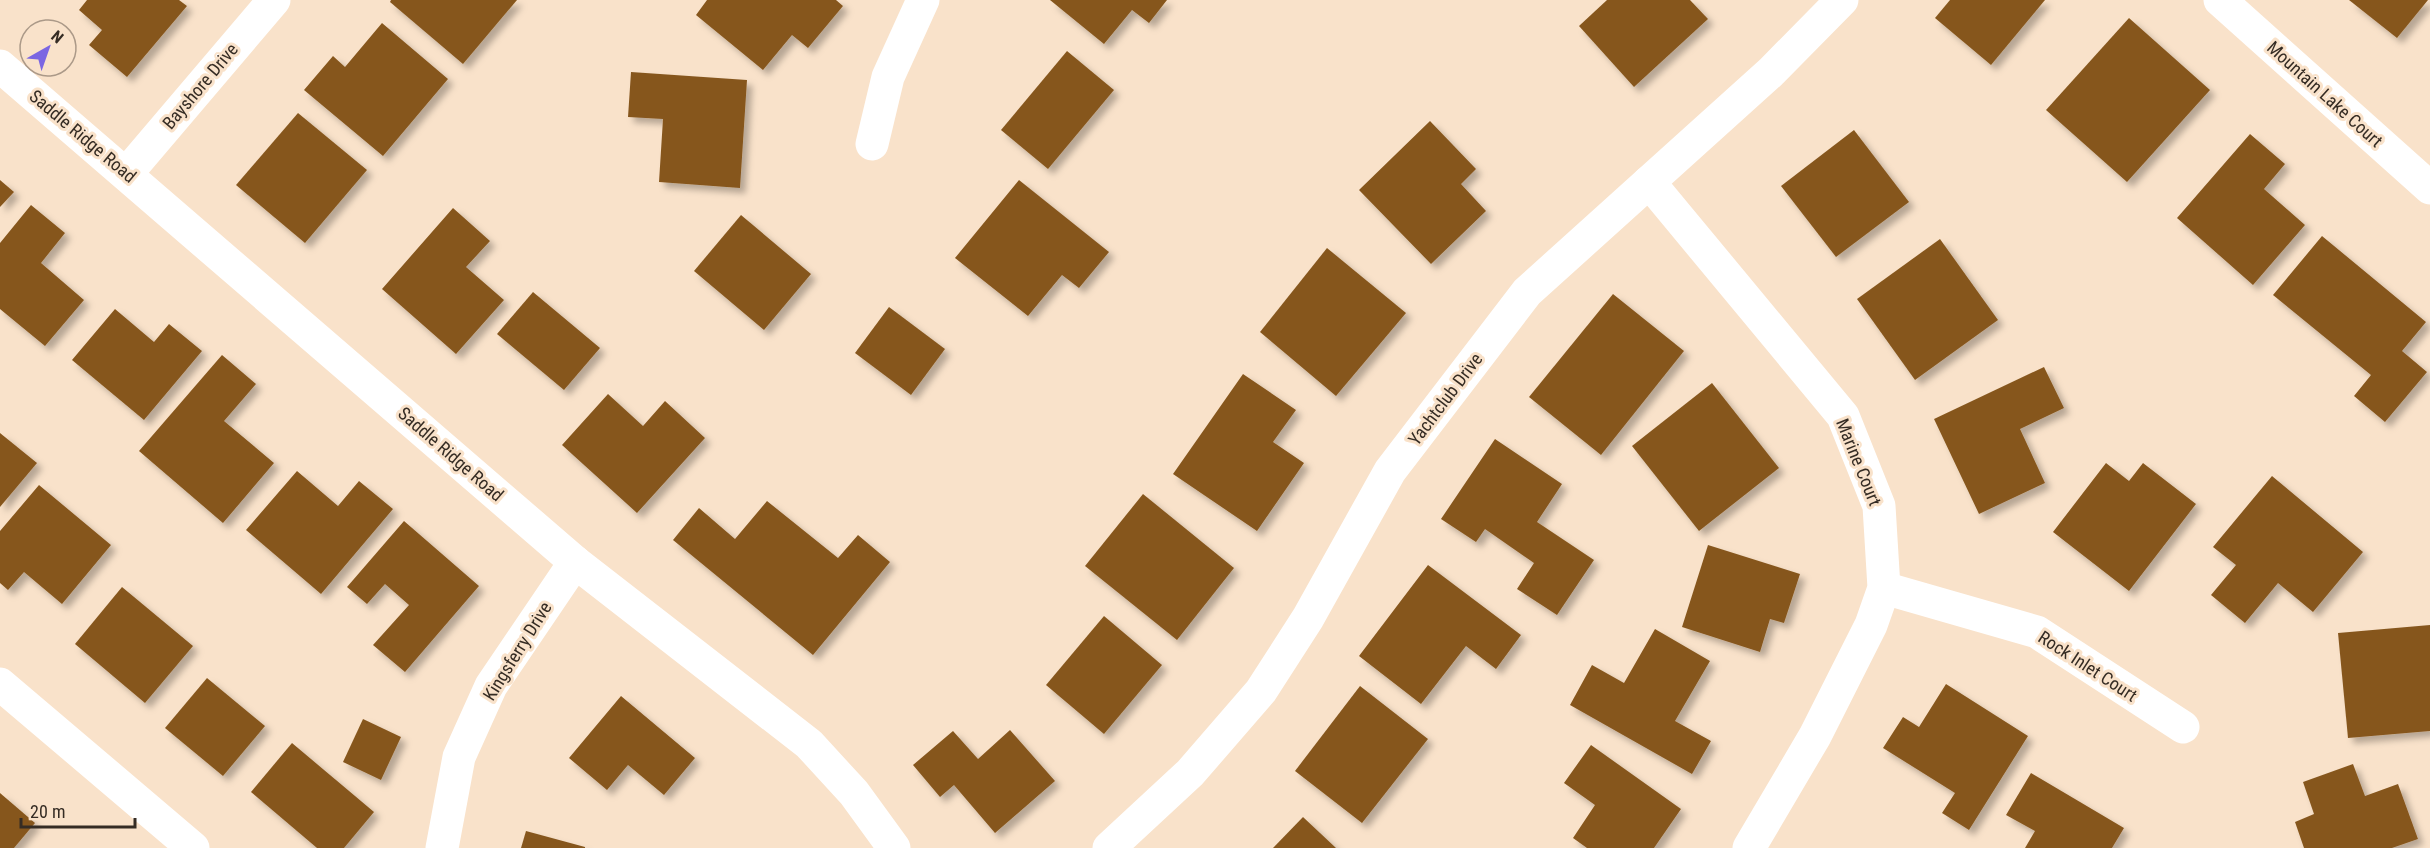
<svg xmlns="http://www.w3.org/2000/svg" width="2430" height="848" viewBox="0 0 2430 848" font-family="'Roboto Condensed',sans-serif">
<defs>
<filter id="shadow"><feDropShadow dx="5.5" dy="5.5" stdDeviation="3" flood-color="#0004"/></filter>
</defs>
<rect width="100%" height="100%" fill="#f9e2ca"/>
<g fill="#86571f" filter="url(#shadow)">
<path d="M 87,0 L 179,0 L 187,6 L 127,77 L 89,45 L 102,30 L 79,10 Z"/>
<path d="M 391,0 L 517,0 L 463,64 L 390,2 Z"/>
<path d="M 707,0 L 836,0 L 843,6 L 808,48 L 792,35 L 763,70 L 696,15 Z"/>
<path d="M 1050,0 L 1167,0 L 1149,23 L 1132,10 L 1104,44 Z"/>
<path d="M 1607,0 L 1690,0 L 1708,19 L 1634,87 L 1579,26 Z"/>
<path d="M 1950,0 L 2045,0 L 1991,65 L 1935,18 Z"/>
<path d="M 2349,0 L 2428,0 L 2397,38 Z"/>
<path d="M 2129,18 L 2210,90 L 2127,182 L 2046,110 Z"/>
<path d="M 382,23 L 448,79 L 383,156 L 304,90 L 333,56 L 345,67 Z"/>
<path d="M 1067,51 L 1114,90 L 1048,169 L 1001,130 Z"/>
<path d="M 631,72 L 747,80 L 740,188 L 659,182 L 663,119 L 628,117 Z"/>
<path d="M 298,113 L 367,170 L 305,243 L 236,185 Z"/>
<path d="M 1430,121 L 1476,169 L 1461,184 L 1486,211 L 1431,264 L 1359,190 Z"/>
<path d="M 1854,130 L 1909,202 L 1836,257 L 1781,186 Z"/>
<path d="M 2250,134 L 2285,164 L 2264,189 L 2305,225 L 2253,285 L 2177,218 Z"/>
<path d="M 0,180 L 14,192 L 0,207 Z"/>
<path d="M 1019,180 L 1109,252 L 1079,288 L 1062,275 L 1028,316 L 955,258 Z"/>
<path d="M 31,205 L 65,233 L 41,263 L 84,300 L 45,346 L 0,309 L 0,243 Z"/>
<path d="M 453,208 L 490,241 L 466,267 L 504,300 L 456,354 L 382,289 Z"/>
<path d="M 741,215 L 811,274 L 764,330 L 694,271 Z"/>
<path d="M 2322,236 L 2426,322 L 2402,351 L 2427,372 L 2385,422 L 2354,396 L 2371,375 L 2273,295 Z"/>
<path d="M 1940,239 L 1998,320 L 1915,380 L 1857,299 Z"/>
<path d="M 1327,248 L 1406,313 L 1336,396 L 1260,332 Z"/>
<path d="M 533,292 L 600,348 L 564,390 L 497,334 Z"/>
<path d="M 1613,294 L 1684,351 L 1601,455 L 1529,397 Z"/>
<path d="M 889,307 L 945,349 L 911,395 L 855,353 Z"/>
<path d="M 115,309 L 154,342 L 169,324 L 202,351 L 144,420 L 72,360 Z"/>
<path d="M 222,355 L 256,384 L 224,421 L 274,463 L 223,523 L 139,451 Z"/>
<path d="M 2044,367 L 2064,408 L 2020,429 L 2045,483 L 1979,514 L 1934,419 Z"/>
<path d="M 1243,374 L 1296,410 L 1273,442 L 1304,463 L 1257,531 L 1173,474 Z"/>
<path d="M 1712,383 L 1779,468 L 1699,531 L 1632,446 Z"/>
<path d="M 608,394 L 643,426 L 665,401 L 705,438 L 637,513 L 562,445 Z"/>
<path d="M 0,433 L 37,463 L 0,507 Z"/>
<path d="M 1495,439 L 1562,484 L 1537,522 L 1594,560 L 1557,615 L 1517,589 L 1534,563 L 1485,529 L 1476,542 L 1441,519 Z"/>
<path d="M 2106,463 L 2129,481 L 2143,463 L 2196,504 L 2129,591 L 2053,532 Z"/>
<path d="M 297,471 L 338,506 L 359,481 L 393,509 L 321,594 L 246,530 Z"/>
<path d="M 2272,476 L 2363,552 L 2313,612 L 2278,583 L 2245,623 L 2211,595 L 2236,565 L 2213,547 Z"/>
<path d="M 39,485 L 111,545 L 62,604 L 24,572 L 8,590 L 0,583 L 0,531 Z"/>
<path d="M 1143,494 L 1234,568 L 1177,640 L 1085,566 Z"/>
<path d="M 767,501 L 838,558 L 858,535 L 890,562 L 813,655 L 673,540 L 699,508 L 735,539 Z"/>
<path d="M 404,521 L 479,586 L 405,672 L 373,645 L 409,605 L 385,584 L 367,604 L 347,587 Z"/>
<path d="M 1708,545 L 1800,574 L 1784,623 L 1770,619 L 1760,652 L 1682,627 Z"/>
<path d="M 1428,565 L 1521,635 L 1496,669 L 1466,646 L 1421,704 L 1359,656 Z"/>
<path d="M 122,587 L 193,646 L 145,703 L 75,644 Z"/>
<path d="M 1104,616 L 1162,665 L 1104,734 L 1046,685 Z"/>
<path d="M 2430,625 L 2430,731 L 2348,738 L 2338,633 Z"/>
<path d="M 1655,629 L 1710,661 L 1675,721 L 1711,741 L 1692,774 L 1570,705 L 1592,665 L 1624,683 Z"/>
<path d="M 207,678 L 265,726 L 223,776 L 165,728 Z"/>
<path d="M 1946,684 L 2028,736 L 1969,830 L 1942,813 L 1955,793 L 1883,748 L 1903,717 L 1919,727 Z"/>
<path d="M 1360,686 L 1428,739 L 1362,823 L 1295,771 Z"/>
<path d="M 621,696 L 695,758 L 664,795 L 628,765 L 607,790 L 569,758 Z"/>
<path d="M 363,719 L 401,737 L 381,780 L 343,762 Z"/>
<path d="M 1010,730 L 1055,781 L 995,833 L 954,785 L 940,797 L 913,765 L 953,731 L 978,759 Z"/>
<path d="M 292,743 L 374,812 L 344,848 L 317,848 L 251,792 Z"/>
<path d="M 1591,745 L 1681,809 L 1654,848 L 1587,848 L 1573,838 L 1595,805 L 1564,783 Z"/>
<path d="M 2353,764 L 2365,796 L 2398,784 L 2418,839 L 2392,848 L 2304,848 L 2295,822 L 2314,814 L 2303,782 Z"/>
<path d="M 2031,773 L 2124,828 L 2112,848 L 2025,848 L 2035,831 L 2006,815 Z"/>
<path d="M 0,793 L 35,823 L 14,848 L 0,848 Z"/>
<path d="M 1303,817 L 1336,848 L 1273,848 Z"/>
<path d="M 526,831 L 585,847 L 585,848 L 521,848 Z"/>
</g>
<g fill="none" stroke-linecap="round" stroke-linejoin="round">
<g stroke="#fff" stroke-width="33">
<path d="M 2220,0 L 2430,188"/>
<path d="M 0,66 L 575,562 L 809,744 L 854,793 L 894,848"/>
<path d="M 872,144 L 888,77 L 923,0"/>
<path d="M 127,173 L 274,0"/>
<path d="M 1649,182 L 1843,416 L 1879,506 L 1884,588 L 1871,625 L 1815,736 L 1749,848"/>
<path d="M 1884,588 L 2037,632 L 2183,727"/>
<path d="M 0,684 L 193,848"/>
<path d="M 442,848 L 459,757 L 491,686 L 575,562"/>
<path d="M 1109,848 L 1190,773 L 1261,691 L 1308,618 L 1390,471 L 1527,292 L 1771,72 L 1842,0"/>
</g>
</g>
<g text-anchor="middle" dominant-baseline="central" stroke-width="6" stroke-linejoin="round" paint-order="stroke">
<g font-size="18" fill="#352c24" stroke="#f9e2ca">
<text transform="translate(200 86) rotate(-50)">Bayshore Drive</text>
<text transform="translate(2325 94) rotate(42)">Mountain Lake Court</text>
<text transform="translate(83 136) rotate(40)">Saddle Ridge Road</text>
<text transform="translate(1445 399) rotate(-53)">Yachtclub Drive</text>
<text transform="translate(451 454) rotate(41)">Saddle Ridge Road</text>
<text transform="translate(1859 462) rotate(68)">Marine Court</text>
<text transform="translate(517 651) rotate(-58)">Kingsferry Drive</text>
<text transform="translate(2088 666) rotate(33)">Rock Inlet Court</text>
</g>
</g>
<g transform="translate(48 48) rotate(40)"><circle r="28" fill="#f9e2ca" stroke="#ab9988" stroke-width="1.5"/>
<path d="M0-4.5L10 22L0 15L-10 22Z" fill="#7b66e2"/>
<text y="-9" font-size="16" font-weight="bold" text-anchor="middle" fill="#352c24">N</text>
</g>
<path d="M21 818v9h114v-9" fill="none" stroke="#352c24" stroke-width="3"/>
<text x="30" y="818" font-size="18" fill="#352c24" stroke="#f9e2ca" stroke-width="4.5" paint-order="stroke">20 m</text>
</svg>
